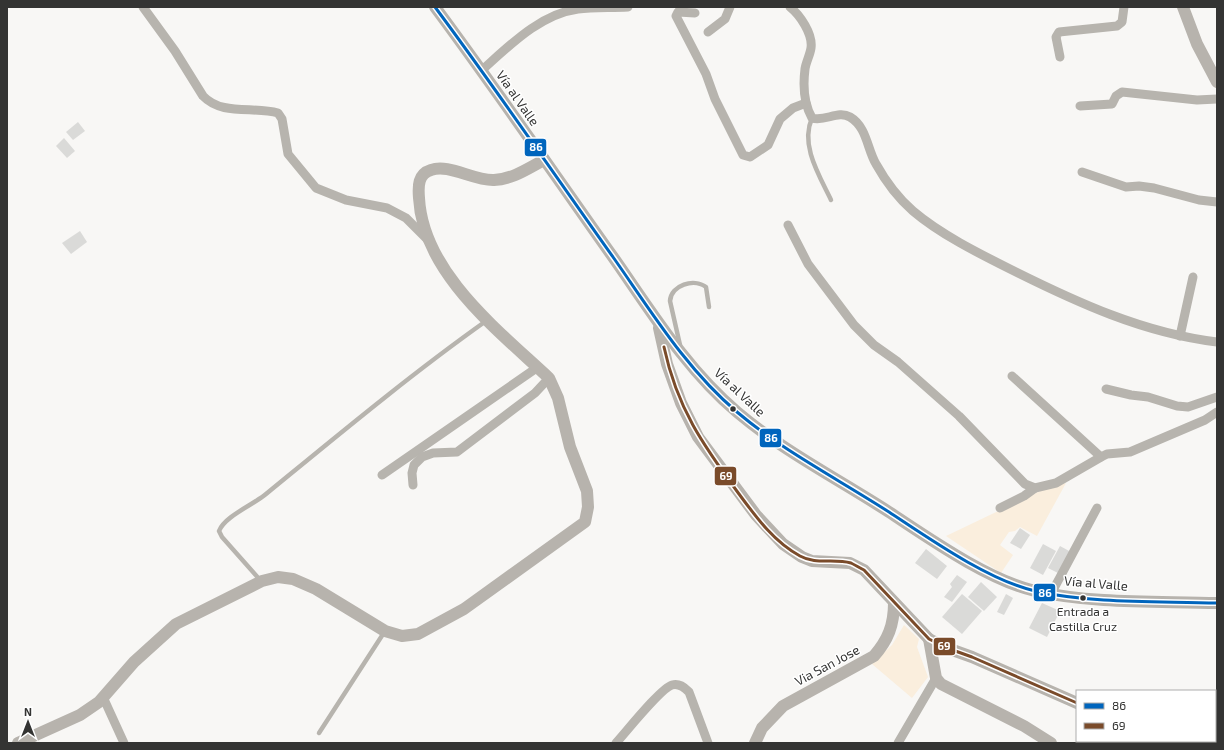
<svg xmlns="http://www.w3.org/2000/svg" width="1224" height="750" viewBox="0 0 1224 750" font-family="'Exo 2',sans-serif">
<rect width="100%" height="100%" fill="#f8f7f5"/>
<g fill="#faeedd">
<path d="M 1066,483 L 1037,536 L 1020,527 L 1015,531 L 1009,532 L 1000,545 L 1013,555 L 1001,573 L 946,536 L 1040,491 Z"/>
<path d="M 904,625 L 919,639 L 917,647 L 928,677 L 912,698 L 872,664 L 892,645 Z"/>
</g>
<g fill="#dadad8">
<path d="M 78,122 L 85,131 L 73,140 L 66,132 Z"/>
<path d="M 64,138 L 75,151 L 67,158 L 56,146 Z"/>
<path d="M 80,231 L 87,242 L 71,254 L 62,243 Z"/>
<path d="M 1020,528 L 1030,535 L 1021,549 L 1010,543 Z"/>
<path d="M 1043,544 L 1056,551 L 1043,575 L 1030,568 Z"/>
<path d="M 1060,546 L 1071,552 L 1060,574 L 1048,568 Z"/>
<path d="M 926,549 L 947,566 L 937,579 L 915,563 Z"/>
<path d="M 957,575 L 967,582 L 952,602 L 944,597 L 952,587 L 950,584 Z"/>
<path d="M 981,582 L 997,597 L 984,611 L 968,597 Z"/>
<path d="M 962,594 L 982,611 L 962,634 L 942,617 Z"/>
<path d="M 1006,594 L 1013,598 L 1004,615 L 997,612 Z"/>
<path d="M 1042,603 L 1060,611 L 1047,637 L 1029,628 Z"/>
</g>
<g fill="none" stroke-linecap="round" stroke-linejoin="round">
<g stroke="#b7b4ae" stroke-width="4.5">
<path d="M 812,118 C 800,145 819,175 831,200"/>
<path d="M 680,345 L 670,301 C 671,285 694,278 706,287 L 709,307"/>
<path d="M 260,580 L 222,537 L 219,531 C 225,516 253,505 266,494 C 338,435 410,375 486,321"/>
<path d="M 319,733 L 385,631"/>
</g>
<g stroke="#b7b4ae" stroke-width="9">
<path d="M 143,7 L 175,51 L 203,96 C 222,116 253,106 278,113 L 282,119 L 288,154 L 316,188 L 346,200 L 387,208 L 406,218 L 429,241"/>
<path d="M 790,7 C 800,15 813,34 811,48 C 810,55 806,62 805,69 C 803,85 804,104 812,118 C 825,122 838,110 850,117 C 867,127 867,149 876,164 C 886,182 898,198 913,211 C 940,234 978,253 1010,269 C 1076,302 1143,333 1217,342"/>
<path d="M 695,13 L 678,12 L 676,16 L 706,74 L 715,99 L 743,155 L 750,157 L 768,145 L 780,119 L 793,108 L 806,103"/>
<path d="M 708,32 L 725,19 L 730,7"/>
<path d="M 1060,57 L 1056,37 L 1059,32 L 1117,26 L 1122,22 L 1124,7"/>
<path d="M 481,71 C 509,46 540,14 578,9 C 594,7 611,8 628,7"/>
<path d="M 1080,106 L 1112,104 L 1116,96 L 1122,92 L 1197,100 L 1217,99"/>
<path d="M 1082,172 L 1126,187 L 1139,186 L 1154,188 L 1199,200 L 1217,202"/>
<path d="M 788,225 L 808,264 L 854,325 L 874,345 L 898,362 L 959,416 L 1025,484 L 1035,488 L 1056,483 L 1101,457 L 1107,454 L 1130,452 L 1205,420 L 1217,412"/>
<path d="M 1180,336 L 1193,277"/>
<path d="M 1012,376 L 1101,457"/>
<path d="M 1106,389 L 1131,395 L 1148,397 L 1177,406 L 1188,407 L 1217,397"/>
<path d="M 382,475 L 538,367"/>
<path d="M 413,485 L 412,473 L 414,465 L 422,457 L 433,453 L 457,452 L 535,393 L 549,378"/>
<path d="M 1000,508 L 1024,496 L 1035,488"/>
<path d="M 1051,594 L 1097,508"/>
<path d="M 103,697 L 124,743"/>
<path d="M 616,743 C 626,732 661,688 672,685 C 679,683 684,687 689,692 L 708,743"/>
<path d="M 898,743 L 936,678"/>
</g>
<g stroke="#b7b3ad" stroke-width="12">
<path d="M 435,7 C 496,89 554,174 613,257 C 651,311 686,369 737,412 C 783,451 838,479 889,512 C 930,539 988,580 1035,591 C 1094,604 1157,601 1217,603"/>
<path d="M 1183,7 L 1197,44 L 1217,82"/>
<path d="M 659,328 L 667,364 L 681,403 L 698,437 L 756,515 L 783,544 L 802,557 L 812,561 L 850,563 L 864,570 L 929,639 L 947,648 L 972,657 L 1077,703"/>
<path d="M 929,639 L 936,678 L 941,684 L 1024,726 L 1051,743"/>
<path d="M 1215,710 L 1217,706"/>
<path d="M 1136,741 L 1139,743"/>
<path d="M 18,743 L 80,715 L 99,702 L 134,662 L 176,624 L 262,581 L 278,577 L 293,579 L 316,589 L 385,631 L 402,636 L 418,634 L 464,609 L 585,522 L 588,507 L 587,491 L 570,447 L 558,398 L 549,378 C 499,331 423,273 419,198 C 418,186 418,174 431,170 C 448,163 474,181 494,180 C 513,179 527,169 544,160"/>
<path d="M 755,743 L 762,728 L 783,706 L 874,656 C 888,640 894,625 894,603"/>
<path d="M 1195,743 L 1197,741"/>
</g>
<g stroke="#fff" stroke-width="6">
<path id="bus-1" d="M 435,7 C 496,89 554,174 613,257 C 651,311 686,369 737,412 C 783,451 838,479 889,512 C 930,539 988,580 1035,591 C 1094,604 1157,601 1217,603"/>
</g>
<g stroke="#fff" stroke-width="6">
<path id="bus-2" d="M 664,347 C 677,408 703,445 739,494 C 756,517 774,542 800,556 C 816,565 834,558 851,563 C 855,565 860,568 864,570 L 929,639 L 947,648 L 972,657 L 1077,703"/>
</g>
<use href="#bus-1" stroke="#0065bd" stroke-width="3"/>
<use href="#bus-2" stroke="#7a4b2a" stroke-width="3"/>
</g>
<g fill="#343433" stroke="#fff" stroke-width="1.5">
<circle cx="733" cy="409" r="3.5"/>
<circle cx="1083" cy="598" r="3.5"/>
</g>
<g text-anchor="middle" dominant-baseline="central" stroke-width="3" stroke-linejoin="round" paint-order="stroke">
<g font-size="12" fill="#343433" stroke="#fff">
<text x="1083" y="611">Entrada a<tspan x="1083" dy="15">Castilla Cruz</tspan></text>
</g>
<g font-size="13" fill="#343433" stroke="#fff">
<text transform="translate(518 98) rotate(55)">Vía al Valle</text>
<text transform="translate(740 392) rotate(43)">Vía al Valle</text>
<text transform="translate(1096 583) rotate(5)">Vía al Valle</text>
<text transform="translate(827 665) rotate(-28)">Via San Jose</text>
</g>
</g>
<g stroke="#fff" stroke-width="1.5">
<rect x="524" y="138" width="23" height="19" rx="4" fill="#0065bd"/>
<rect x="759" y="428" width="23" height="20" rx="4" fill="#0065bd"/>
<rect x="714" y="466" width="23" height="20" rx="4" fill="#7a4b2a"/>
<rect x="1033" y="583" width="23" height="19" rx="4" fill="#0065bd"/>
<rect x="933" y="637" width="23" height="19" rx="4" fill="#7a4b2a"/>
</g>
<g font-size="11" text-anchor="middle" font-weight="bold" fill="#fff">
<text x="536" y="151">86</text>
<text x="771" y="442">86</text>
<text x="726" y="480">69</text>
<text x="1045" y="597">86</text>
<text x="944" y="650">69</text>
</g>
<rect width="1224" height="750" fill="none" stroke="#343433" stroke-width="16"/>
<rect x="1076" y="690" width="140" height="52" fill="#ffffff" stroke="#aeaead"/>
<rect x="1084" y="703" width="20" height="6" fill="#0065bd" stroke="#aeaead"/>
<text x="1112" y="710" font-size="12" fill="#343433">86</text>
<rect x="1084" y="723" width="20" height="6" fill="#7a4b2a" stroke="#aeaead"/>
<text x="1112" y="730" font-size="12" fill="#343433">69</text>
<g transform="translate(28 722)" stroke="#ffffff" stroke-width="3" paint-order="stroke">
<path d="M0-3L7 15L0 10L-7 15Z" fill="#343433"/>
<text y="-6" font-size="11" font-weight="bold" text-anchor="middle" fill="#343433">N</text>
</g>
</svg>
